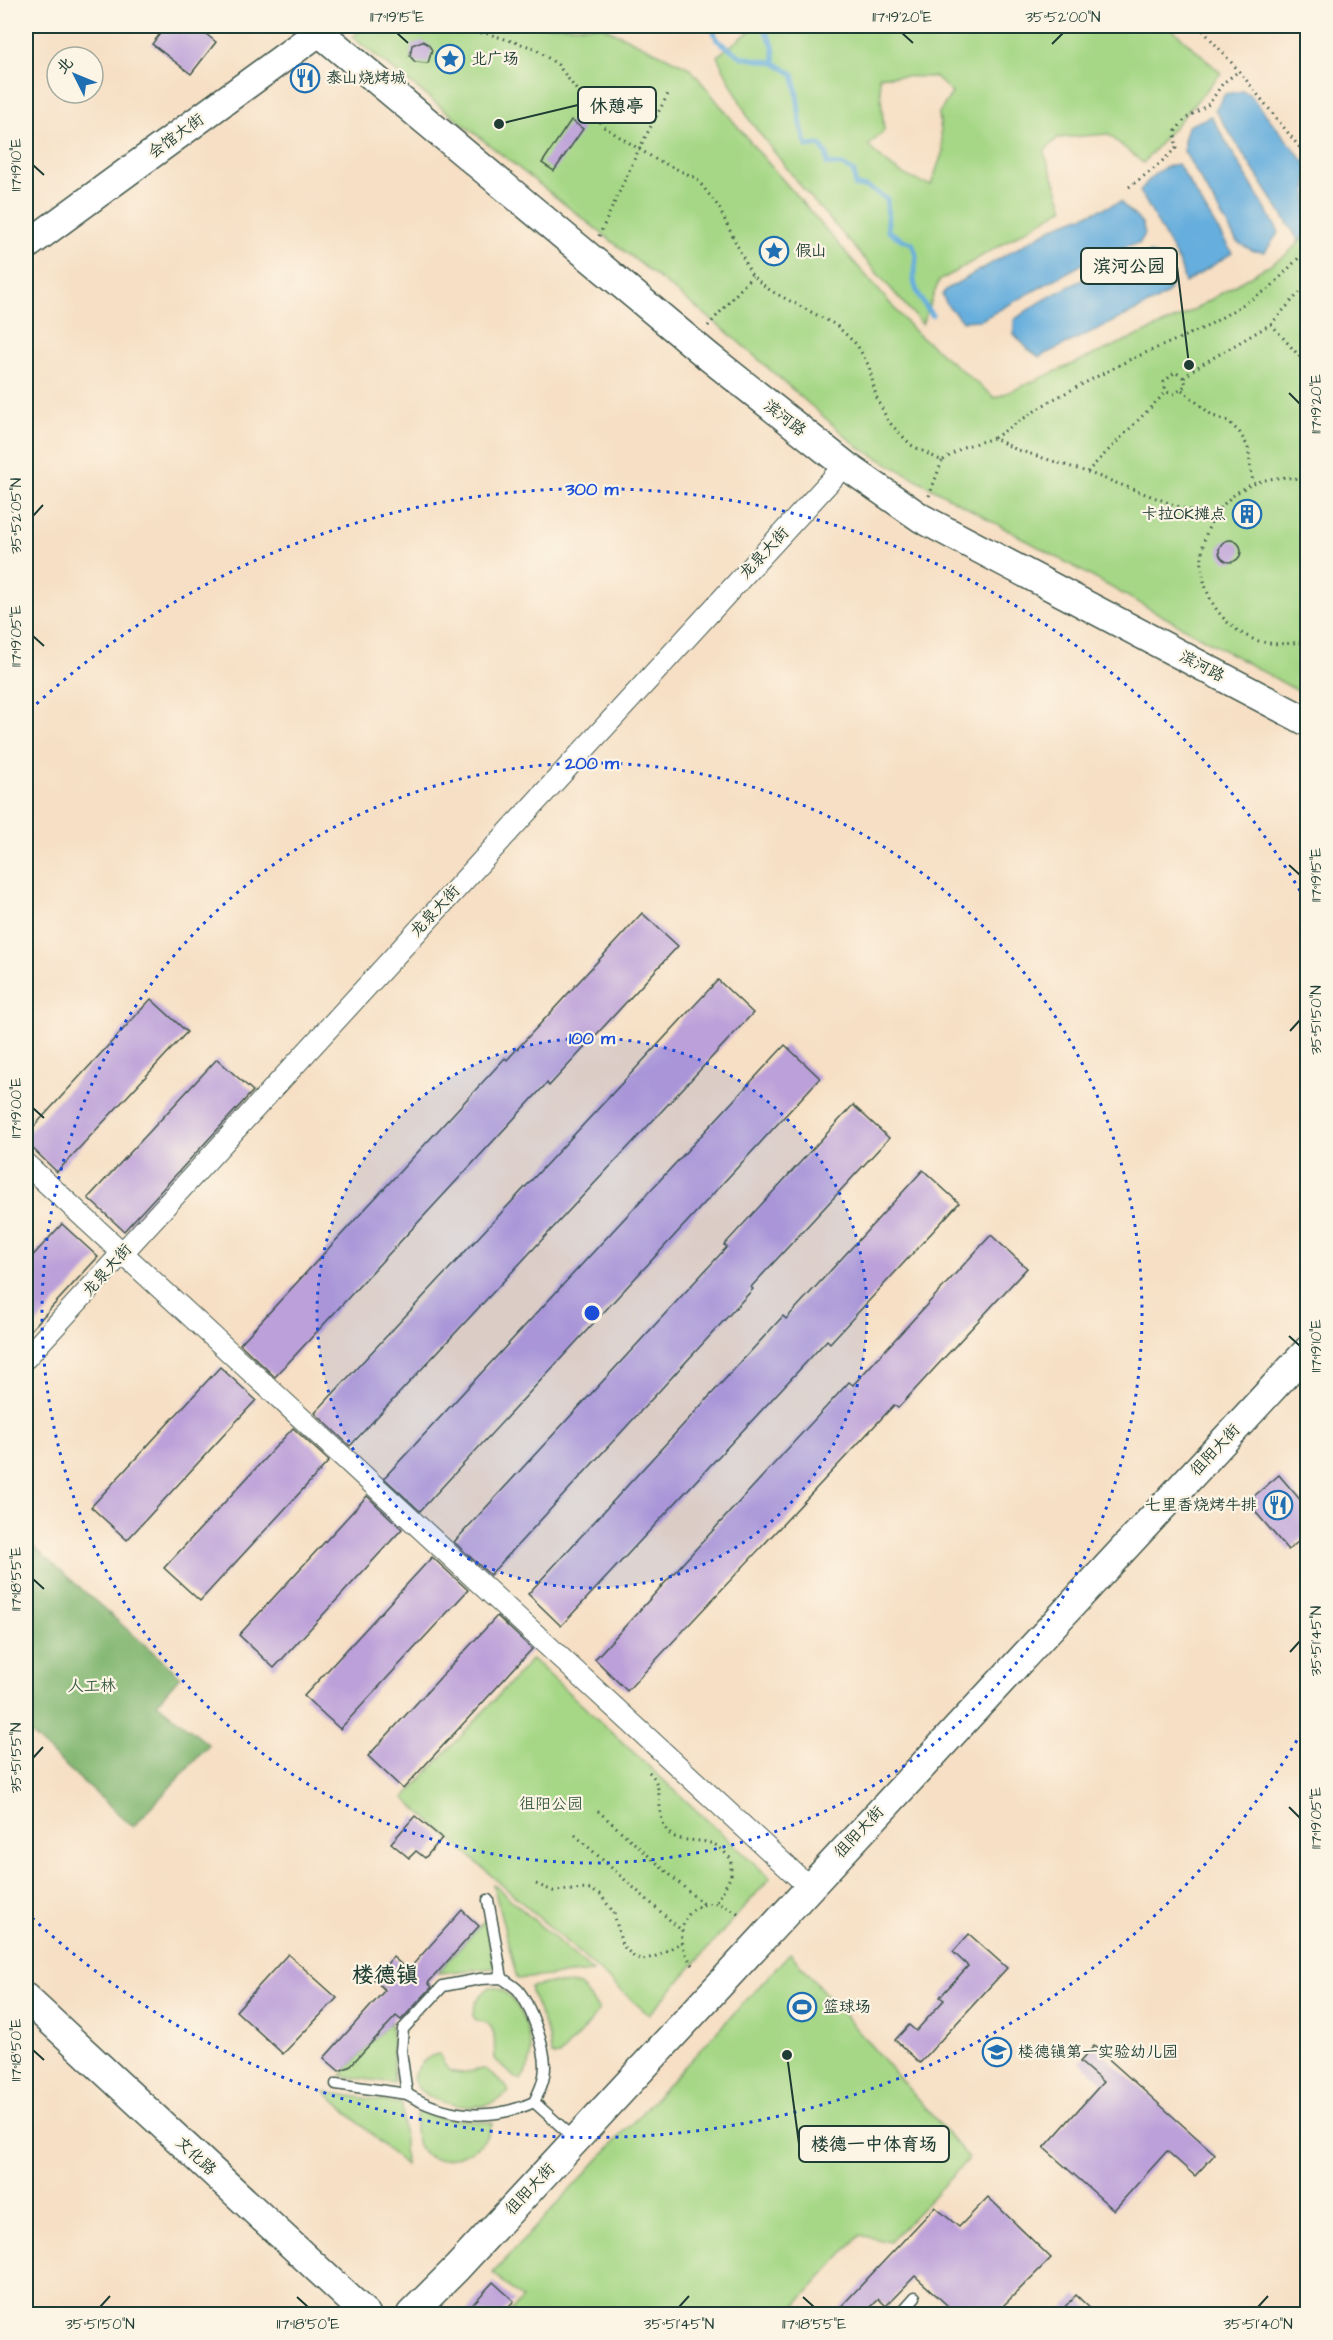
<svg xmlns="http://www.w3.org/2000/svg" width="1333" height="2340" viewBox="0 0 1333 2340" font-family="'Architects Daughter','LXGW WenKai TC',sans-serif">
<rect width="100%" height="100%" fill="#fcf5e5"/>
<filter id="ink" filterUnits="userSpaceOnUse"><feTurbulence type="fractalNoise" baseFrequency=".0167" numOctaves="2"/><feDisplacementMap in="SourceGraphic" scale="12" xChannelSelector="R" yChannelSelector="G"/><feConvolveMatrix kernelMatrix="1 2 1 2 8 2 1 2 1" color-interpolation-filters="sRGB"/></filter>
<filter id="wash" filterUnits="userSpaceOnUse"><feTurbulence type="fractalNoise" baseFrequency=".008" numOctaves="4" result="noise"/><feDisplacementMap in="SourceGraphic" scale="24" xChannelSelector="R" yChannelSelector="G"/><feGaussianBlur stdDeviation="1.35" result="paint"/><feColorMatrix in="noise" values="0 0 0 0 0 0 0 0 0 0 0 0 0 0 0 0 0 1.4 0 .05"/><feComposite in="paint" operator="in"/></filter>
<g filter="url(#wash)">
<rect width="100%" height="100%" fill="#f6dfc4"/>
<g fill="#a6d786" stroke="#628a5d" stroke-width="1.5" fill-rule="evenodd">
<path d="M 367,26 L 601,26 L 690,68 L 756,149 L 914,331 L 995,398 L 1185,315 L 1286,255 L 1307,234 L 1307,696 L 858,447 L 726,331 L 352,37 Z"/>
<path d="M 757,26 L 1169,26 L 1221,73 L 1143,163 L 1108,134 L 1057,138 L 1044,152 L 1064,208 L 939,281 L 922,324 L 804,190 L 750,121 L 717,56 ZM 879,76 L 936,77 L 952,93 L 939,113 L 943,151 L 931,185 C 903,178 888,165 868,146 L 884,131 Z"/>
<path d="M 532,1659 L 770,1878 L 649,2015 L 404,1798 Z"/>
<path d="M 493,1884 L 593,1972 L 517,1979 Z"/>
<path d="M 486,1919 L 494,1968 L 437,1973 Z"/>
<path d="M 790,1953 L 969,2158 L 890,2242 L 860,2235 L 788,2314 L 508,2314 L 522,2299 L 493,2273 Z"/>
<path d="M 551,1983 L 580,1985 L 599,2010 L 591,2022 L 559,2056 L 554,2056 L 551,2054 L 549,2037 L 531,1992 L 531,1987 Z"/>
<path d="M 490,1987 C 516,1986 534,2037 531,2058 C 529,2066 525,2074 521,2080 L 515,2078 L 495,2059 C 493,2040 500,2023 476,2020 L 473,2016 C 473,2003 480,1995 490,1987 Z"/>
<path d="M 391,2021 L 394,2083 L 341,2076 Z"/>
<path d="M 439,2054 C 443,2058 442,2062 446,2067 C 455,2078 473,2070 484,2069 L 506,2086 L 509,2092 C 503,2097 497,2102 489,2104 C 468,2112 415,2101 413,2076 C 419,2065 426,2056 439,2054 Z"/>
<path d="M 325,2092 L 402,2104 L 405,2165 Z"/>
<path d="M 422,2112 L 440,2118 L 493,2123 C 490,2128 488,2136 484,2140 C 478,2148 465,2154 456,2157 C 421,2167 412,2144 416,2114 Z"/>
</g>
<path fill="#84b873" stroke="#527a54" stroke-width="1.5" d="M 26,1540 L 180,1676 L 157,1703 L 209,1745 L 133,1827 L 26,1730 Z"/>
<g fill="#66aedd" stroke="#427688" stroke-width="1.5">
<path d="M 1243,91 L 1249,94 L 1307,165 L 1307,232 L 1299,241 L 1215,110 L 1225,94 Z"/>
<path d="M 1211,116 L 1279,232 L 1265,252 L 1253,251 L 1237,242 L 1184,151 L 1184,141 L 1188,126 Z"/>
<path d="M 1178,164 L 1232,253 L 1185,283 L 1180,264 L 1140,191 C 1150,178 1160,166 1178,164 Z"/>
<path d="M 1120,202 L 1142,223 L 1145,234 L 1139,244 L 1129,245 L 1118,252 L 1088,261 L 981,320 L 963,321 L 948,306 L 942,295 L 945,290 L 1056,226 Z"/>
<path d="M 1150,253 C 1164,258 1169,270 1172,284 L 1167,294 L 1154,302 L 1039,357 L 1028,349 L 1014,334 L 1014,320 C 1054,289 1102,271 1150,253 Z"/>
</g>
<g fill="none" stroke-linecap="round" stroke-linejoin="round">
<g stroke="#66aedd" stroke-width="5">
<path d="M 712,26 L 717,40 L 742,57 L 775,63"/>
<path d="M 763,26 L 773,45 L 775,63 L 793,74 C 800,98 797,123 807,146 L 820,145 L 827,155 L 827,164 L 842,165 L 854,172 L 855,186 L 867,187 L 887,199 L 888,231 L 903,240 L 912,243 C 919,260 915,259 914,276 C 913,290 924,305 932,315"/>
</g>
</g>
<g id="blocks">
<g fill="#bca0d9">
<path d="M 166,26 L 196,26 L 216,42 L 191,74 L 152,44 Z"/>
<path d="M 422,41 L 428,44 L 432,50 L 428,63 L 415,62 L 410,56 L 412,45 Z"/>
<path d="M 571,120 L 583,129 L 554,171 L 542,163 Z"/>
<circle cx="1230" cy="551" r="11"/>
<path d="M 642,913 L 678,946 L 549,1086 L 547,1083 L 275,1377 L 240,1344 L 505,1058 L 507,1060 Z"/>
<path d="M 718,980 L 753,1013 L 350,1446 L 315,1413 Z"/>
<path d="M 151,999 L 187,1032 L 57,1172 L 26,1142 L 26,1135 Z"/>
<path d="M 785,1045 L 820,1078 L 420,1511 L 384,1478 Z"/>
<path d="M 217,1059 L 253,1091 L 124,1231 L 88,1198 Z"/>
<path d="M 853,1105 L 889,1138 L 751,1287 L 753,1289 L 490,1575 L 454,1542 L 727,1247 L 724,1245 Z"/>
<path d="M 923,1170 L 959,1203 L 830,1343 L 827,1340 L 561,1626 L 528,1594 L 783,1316 L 786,1319 Z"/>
<path d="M 62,1224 L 98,1257 L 26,1335 L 26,1263 Z"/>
<path d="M 991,1235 L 1027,1268 L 898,1408 L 894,1405 L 627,1691 L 595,1659 L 849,1382 L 853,1385 Z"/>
<path d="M 220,1367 L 256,1400 L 127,1540 L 91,1507 Z"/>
<path d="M 293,1428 L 329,1461 L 200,1601 L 164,1568 Z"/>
<path d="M 1279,1475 L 1308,1509 L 1308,1534 L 1288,1550 L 1247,1502 Z"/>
<path d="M 367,1496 L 402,1529 L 274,1668 L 239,1635 Z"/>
<path d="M 432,1557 L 468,1590 L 340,1729 L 304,1696 Z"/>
<path d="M 497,1616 L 532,1649 L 403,1789 L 368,1756 Z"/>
<path d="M 415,1816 L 442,1838 L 425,1858 L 416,1851 L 409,1858 L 391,1843 Z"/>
<path d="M 462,1910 L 479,1926 L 428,1983 L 432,1987 L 401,2020 L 396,2016 L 349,2067 L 339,2071 L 324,2058 L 385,1990 L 373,1979 L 393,1957 L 408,1970 Z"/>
<path d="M 969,1934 L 1007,1968 L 920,2063 L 895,2040 L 909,2025 L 916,2031 L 944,2000 L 940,1997 L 968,1966 L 953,1952 Z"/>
<path d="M 288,1954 L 337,1998 L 283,2054 L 236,2011 Z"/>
<path d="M 1094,2046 L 1215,2154 L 1195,2176 L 1167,2151 L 1114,2210 L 1044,2148 L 1103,2082 L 1080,2062 Z"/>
<path d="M 988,2197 L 1051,2258 L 995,2314 L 957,2314 L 915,2276 L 886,2306 L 879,2299 L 864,2314 L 834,2314 L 935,2207 L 959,2227 Z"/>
<path d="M 493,2282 L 514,2301 L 501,2314 L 464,2314 Z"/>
<path d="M 1076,2295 L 1096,2314 L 1058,2314 Z"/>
</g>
</g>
</g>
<g filter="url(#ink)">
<use href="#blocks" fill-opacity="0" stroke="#3f554a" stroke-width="1.5"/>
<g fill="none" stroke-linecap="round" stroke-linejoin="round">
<g stroke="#3f554a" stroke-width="13">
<g id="lane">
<path d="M 488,1900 L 502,1978"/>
<path d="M 336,2084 L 407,2094"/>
<path d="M 534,2102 C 492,2121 447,2118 407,2094 L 401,2051 L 403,2029 L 443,1986 L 480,1979 L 502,1978 C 507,1982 513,1985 518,1990 C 530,2004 545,2047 545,2066 C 545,2079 540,2090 534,2102 L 575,2139"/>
<path d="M 900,2314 L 915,2297"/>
</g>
</g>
<g stroke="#3f554a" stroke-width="23">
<g id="street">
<path d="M 26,1164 L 809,1887"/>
<path d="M 26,1358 L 845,465"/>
</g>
</g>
<g stroke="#3f554a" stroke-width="31">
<g id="secondary">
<path d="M 312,26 L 709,357 L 845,465 L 921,518 L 1308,722"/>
<path d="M 26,246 L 327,26"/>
<path d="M 26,1998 L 366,2314"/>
<path d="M 411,2314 L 457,2268 L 1308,1350"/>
</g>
</g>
<g stroke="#3f554a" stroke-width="3" stroke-dasharray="1.5 4.5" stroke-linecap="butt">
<path d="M 433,26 L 489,34 L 534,48 L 558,65 L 604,127 L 655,159 L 696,178 L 718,206 L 752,276 L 771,291 L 836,325 L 857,345 L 869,366 L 876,396 L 888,421 L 911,445 L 942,461 L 963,447 L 994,438 L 1015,449 L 1087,472 L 1212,519"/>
<path d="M 1199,26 L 1239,71 L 1308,158"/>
<path d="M 353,29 L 393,26"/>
<path d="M 1129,187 L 1155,168 L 1176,148 L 1175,132 L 1185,119 L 1209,104 L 1223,83 L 1239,71"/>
<path d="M 599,236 L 639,149 L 669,92"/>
<path d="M 1271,324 L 1308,366"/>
<path d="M 708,326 L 752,276"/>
<path d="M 1184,378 L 1194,369 L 1271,324 L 1308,283"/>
<path d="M 1182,390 L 1213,416 L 1228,421 L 1240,433 L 1248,447 L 1253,483"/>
<path d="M 994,438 L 1050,401 L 1129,360 L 1206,327 L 1270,288 L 1308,248"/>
<path d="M 1087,472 L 1166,392 L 1175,394 L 1186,385 L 1184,378 L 1175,372 L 1164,382 L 1166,392"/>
<path d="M 1308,481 C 1284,474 1262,478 1241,490 C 1184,526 1190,612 1253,639 C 1271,646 1289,644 1308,641"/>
<path d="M 929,496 L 942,461"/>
<path d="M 649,1772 C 665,1787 655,1811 666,1829 C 675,1846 702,1836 717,1846 C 722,1849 727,1855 731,1859 L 731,1876 L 717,1902"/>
<path d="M 598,1811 L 703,1904"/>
<path d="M 575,1835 L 681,1930"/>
<path d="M 536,1884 L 553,1891 L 588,1889 L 600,1894 L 614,1913 L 622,1945 L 634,1957 L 643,1960 L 656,1956 L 681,1943"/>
<path d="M 693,1965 C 663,1927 698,1883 739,1914"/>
</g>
<use href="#lane" stroke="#fff" stroke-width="10"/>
<use href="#street" stroke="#fff" stroke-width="21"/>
<use href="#secondary" stroke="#fff" stroke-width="28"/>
</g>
</g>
<path fill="none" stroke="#1f3d34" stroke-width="2" d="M 397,33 L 408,43M 902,33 L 913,43M 1052,44 L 1063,33M 33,165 L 44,175M 1289,393 L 1300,404M 33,516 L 43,505M 33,636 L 44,646M 1289,865 L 1300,875M 1290,1031 L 1300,1020M 33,1108 L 44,1118M 1289,1336 L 1300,1346M 33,1579 L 44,1589M 1290,1652 L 1300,1641M 33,1758 L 43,1747M 1289,1807 L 1300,1818M 33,2050 L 44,2060M 297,2297 L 308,2307M 803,2297 L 814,2307M 100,2307 L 110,2296M 679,2307 L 689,2296M 1258,2307 L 1268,2296"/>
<circle cx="592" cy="1313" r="275" fill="#1d4ed8" fill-opacity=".12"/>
<g fill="none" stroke="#1d4ed8" stroke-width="3" stroke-dasharray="3 6">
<circle cx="592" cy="1313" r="275"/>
<circle cx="592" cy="1313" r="550"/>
<path d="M1306 1725A824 824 0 0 1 30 1916M30 710A824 824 0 0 1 1306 901"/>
</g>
<defs>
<g id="sight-ring" transform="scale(1.5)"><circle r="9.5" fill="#fcf5e5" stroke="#1f6fb2" stroke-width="1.5"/><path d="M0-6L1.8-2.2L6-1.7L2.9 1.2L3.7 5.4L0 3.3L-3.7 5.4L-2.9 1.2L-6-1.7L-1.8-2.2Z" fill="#1f6fb2"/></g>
<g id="restaurant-ring" transform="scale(1.5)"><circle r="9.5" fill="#fcf5e5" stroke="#1f6fb2" stroke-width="1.5"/><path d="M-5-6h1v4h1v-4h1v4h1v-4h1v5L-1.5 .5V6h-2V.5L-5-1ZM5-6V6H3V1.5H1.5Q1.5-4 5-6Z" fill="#1f6fb2"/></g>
<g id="building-ring" transform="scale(1.5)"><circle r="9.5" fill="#fcf5e5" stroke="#1f6fb2" stroke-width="1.5"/><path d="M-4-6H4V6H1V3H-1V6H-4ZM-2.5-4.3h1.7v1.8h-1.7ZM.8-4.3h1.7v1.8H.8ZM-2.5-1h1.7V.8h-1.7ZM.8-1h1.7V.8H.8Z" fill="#1f6fb2"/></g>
<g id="stadium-ring" transform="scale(1.5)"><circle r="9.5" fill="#fcf5e5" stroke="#1f6fb2" stroke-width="1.5"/><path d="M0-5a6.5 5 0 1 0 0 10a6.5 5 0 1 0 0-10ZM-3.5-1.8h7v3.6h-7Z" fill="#1f6fb2"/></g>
<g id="school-ring" transform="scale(1.5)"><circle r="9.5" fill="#fcf5e5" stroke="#1f6fb2" stroke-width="1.5"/><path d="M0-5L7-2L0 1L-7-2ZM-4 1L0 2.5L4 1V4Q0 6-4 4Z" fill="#1f6fb2"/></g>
</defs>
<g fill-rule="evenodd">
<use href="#sight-ring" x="450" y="59"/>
<use href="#restaurant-ring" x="305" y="78"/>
<use href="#sight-ring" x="774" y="251"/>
<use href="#building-ring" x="1247" y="514"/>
<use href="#restaurant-ring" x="1278" y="1505"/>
<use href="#stadium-ring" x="802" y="2007"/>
<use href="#school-ring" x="997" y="2052"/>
</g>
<g text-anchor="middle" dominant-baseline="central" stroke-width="4.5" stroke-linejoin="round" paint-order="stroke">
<g font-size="16" fill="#1f3d34" stroke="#fcf5e5" text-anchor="start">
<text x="471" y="59">北广场</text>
<text x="326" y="78">泰山烧烤城</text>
<text x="795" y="251">假山</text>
<text x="1226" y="514" text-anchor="end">卡拉OK摊点</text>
<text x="1257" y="1505" text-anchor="end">七里香烧烤牛排</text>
<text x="823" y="2007">篮球场</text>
<text x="1018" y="2052">楼德镇第一实验幼儿园</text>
</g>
<g font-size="16" fill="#1f3d34" stroke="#fcf5e5">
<text transform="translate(176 136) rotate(-36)">会馆大街</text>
<text transform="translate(785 418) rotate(38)">滨河路</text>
<text transform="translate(764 553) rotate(-47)">龙泉大街</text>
<text transform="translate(1202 666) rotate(28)">滨河路</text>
<text transform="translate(435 911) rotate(-47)">龙泉大街</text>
<text transform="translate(107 1270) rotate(-48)">龙泉大街</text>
<text transform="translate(1215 1450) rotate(-47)">徂阳大街</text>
<text transform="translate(859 1832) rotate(-47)">徂阳大街</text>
<text transform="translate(196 2156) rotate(43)">文化路</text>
<text transform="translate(530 2189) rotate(-47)">徂阳大街</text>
</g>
<g font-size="16" fill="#3a5c44" stroke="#fcf5e5">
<text x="92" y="1686">人工林</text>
<text x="551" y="1804">徂阳公园</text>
</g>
<g font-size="22" font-weight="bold" fill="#1f3d34" stroke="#fcf5e5">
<text x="385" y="1975">楼德镇</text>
</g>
</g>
<circle cx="592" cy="1313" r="9" fill="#1d4ed8" stroke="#fcf5e5" stroke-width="3"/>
<g font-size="18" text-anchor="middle" font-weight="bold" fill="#1d4ed8" stroke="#fcf5e5" stroke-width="4.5" stroke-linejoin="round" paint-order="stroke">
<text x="592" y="495">300 m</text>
<text x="592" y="769">200 m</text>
<text x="592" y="1044">100 m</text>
</g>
<path fill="none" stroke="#1f3d34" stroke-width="2" d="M499 124L578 105M1189 365L1177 266M787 2055L799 2144"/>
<g fill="#1f3d34" stroke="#fcf5e5" stroke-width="2">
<circle cx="499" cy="124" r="6"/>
<circle cx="1189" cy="365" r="6"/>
<circle cx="787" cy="2055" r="6"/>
</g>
<g fill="#fcf5e5" stroke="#1f3d34" stroke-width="2">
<rect x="578" y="87" width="78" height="36" rx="6"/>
<rect x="1081" y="248" width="96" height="36" rx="6"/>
<rect x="799" y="2126" width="150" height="36" rx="6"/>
</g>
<g font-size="18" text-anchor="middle" font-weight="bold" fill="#1f3d34">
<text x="617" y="112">休憩亭</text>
<text x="1129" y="272">滨河公园</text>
<text x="874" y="2150">楼德一中体育场</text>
</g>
<rect width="1333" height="2340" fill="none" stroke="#fcf5e5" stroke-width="66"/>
<g transform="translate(75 75) rotate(313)"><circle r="28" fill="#fcf5e5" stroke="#a4ab9e" stroke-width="1.5"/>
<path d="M0-4.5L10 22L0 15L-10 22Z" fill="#1f6fb2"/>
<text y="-9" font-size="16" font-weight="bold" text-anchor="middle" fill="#1f3d34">北</text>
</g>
<rect x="33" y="33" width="1267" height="2274" fill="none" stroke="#1f3d34" stroke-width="2"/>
<g font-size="15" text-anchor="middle" fill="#1f3d34">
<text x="397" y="22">117°19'15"E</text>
<text x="902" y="22">117°19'20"E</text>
<text x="1063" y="22">35°52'00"N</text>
<text transform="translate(16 165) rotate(-90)" y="5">117°19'10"E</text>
<text transform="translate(1316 404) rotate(-90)" y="5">117°19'20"E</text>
<text transform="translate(16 516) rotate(-90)" y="5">35°52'05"N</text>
<text transform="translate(16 636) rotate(-90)" y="5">117°19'05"E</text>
<text transform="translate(1316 875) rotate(-90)" y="5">117°19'15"E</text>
<text transform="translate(1316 1020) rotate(-90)" y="5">35°51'50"N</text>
<text transform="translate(16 1108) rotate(-90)" y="5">117°19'00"E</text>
<text transform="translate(1316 1346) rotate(-90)" y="5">117°19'10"E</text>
<text transform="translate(16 1579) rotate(-90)" y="5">117°18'55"E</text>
<text transform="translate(1316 1641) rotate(-90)" y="5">35°51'45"N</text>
<text transform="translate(16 1758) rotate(-90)" y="5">35°51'55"N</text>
<text transform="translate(1316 1818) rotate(-90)" y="5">117°19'05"E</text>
<text transform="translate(16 2050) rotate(-90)" y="5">117°18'50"E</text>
<text x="100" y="2329">35°51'50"N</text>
<text x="308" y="2329">117°18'50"E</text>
<text x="679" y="2329">35°51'45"N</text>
<text x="814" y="2329">117°18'55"E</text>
<text x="1258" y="2329">35°51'40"N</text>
</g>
</svg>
